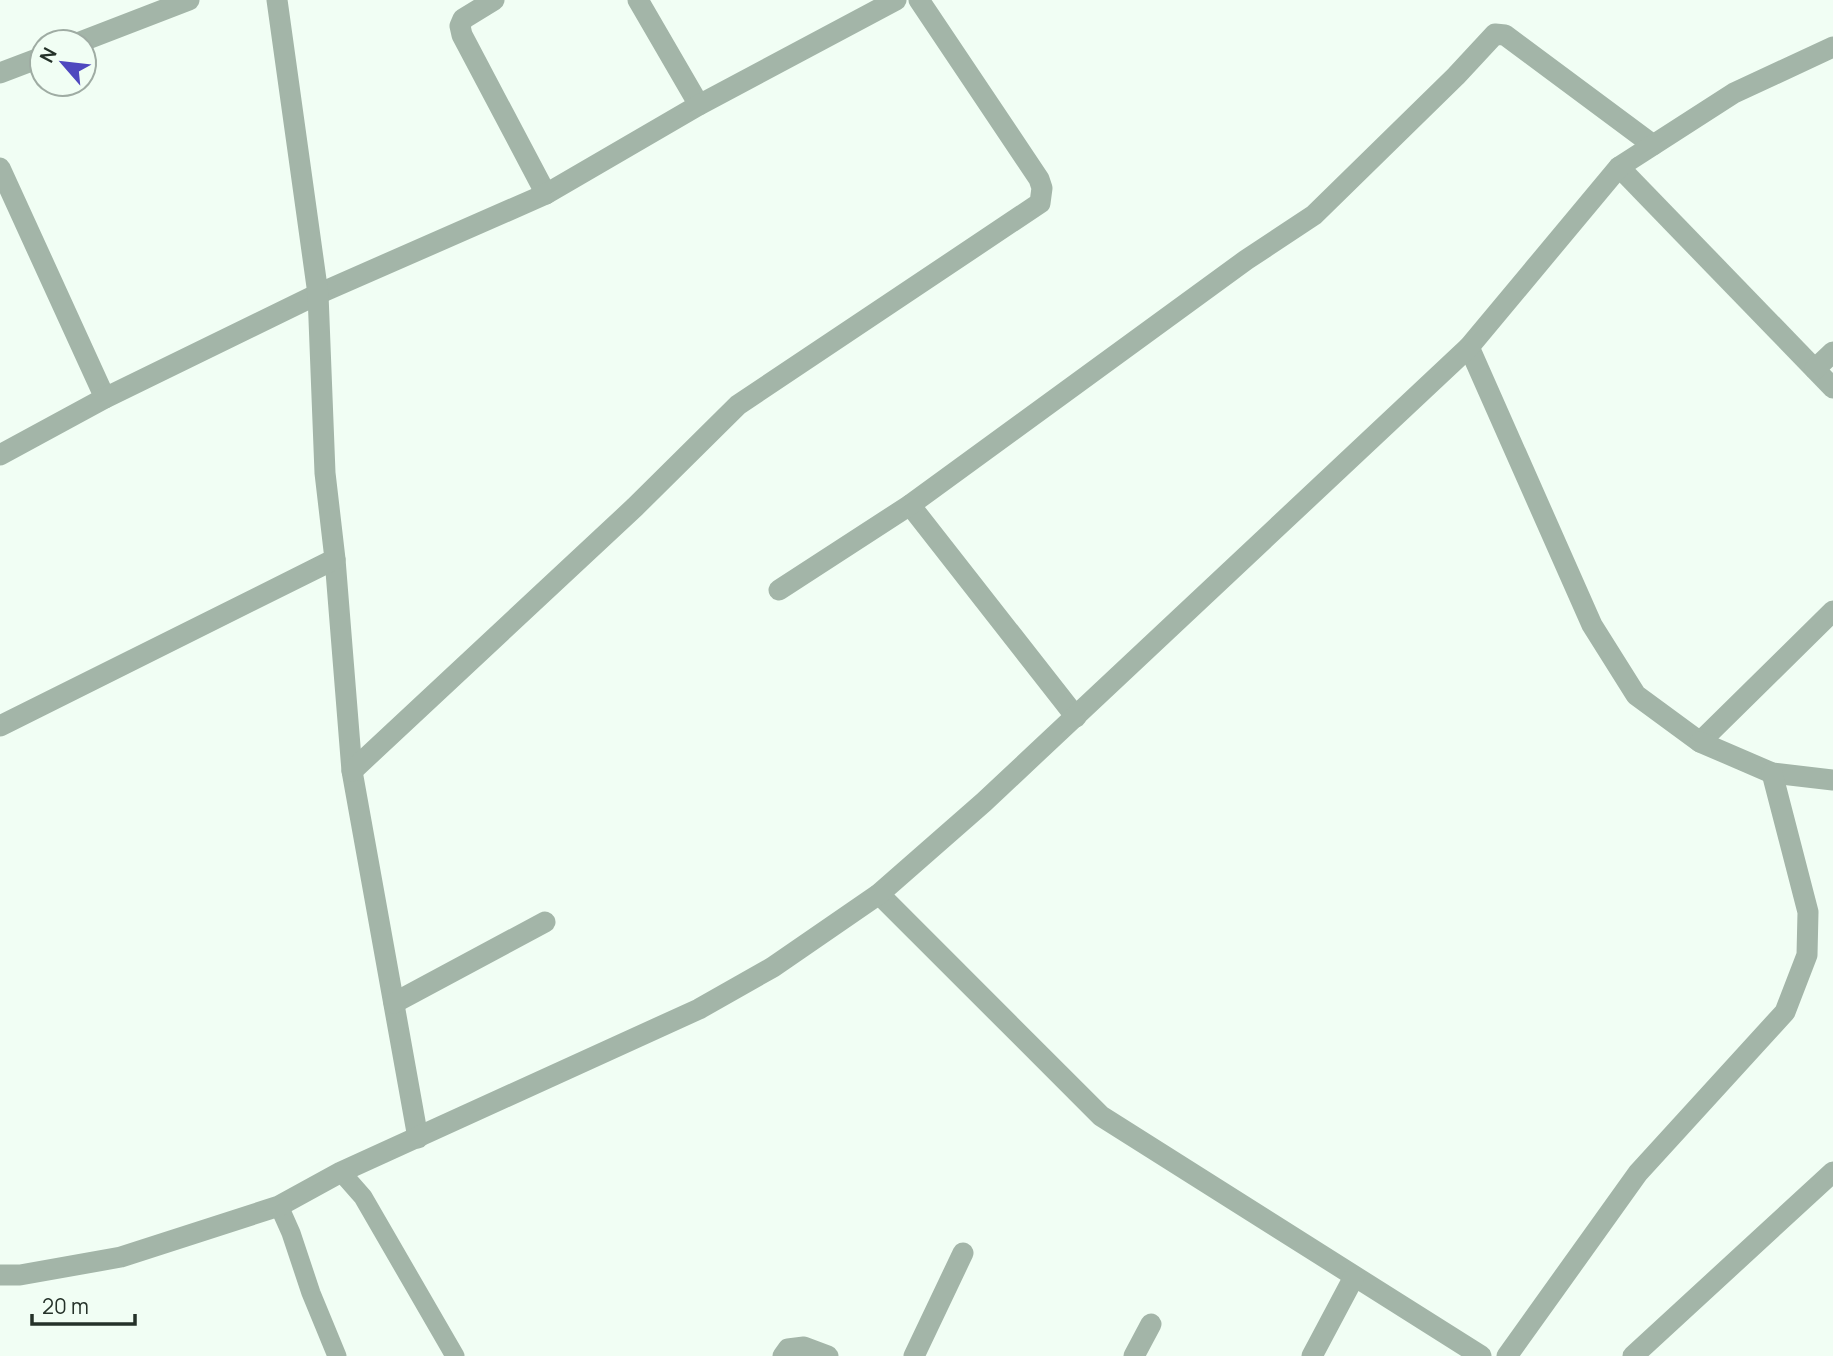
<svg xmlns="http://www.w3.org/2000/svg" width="1833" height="1356" viewBox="0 0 1833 1356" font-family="Manrope,sans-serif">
<rect width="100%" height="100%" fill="#f1fef4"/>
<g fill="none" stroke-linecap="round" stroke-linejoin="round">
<g stroke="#a3b5a8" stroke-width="19">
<path d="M 341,1172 L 363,1197 L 455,1356"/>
<path d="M 279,1206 L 291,1233 L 311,1293 L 337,1356"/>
</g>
<g stroke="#a3b5a8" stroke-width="21">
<path d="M 494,0 L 463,19 L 460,26 L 462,35 L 546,194"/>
<path d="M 638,0 L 699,105"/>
<path d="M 80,42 L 189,0"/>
<path d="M 0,73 L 42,57"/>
<path d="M 1619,167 L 1833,388"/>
<path d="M 0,168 L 105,398"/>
<path d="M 1469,347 L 1592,625 L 1636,695 L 1700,742 L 1833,611"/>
<path d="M 1815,369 L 1833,352"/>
<path d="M 0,455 L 105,398 L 318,294 L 546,194 L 699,105 L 896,0"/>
<path d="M 910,505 L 1076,717"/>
<path d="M 335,559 L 352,771 L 418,1138"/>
<path d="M 779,590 L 910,505 L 1246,260 L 1314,215 L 1456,76 L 1495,34 L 1505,35 L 1653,145"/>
<path d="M 0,726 L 335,559 L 325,473 L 318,294 L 277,0"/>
<path d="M 1700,742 L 1772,773 L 1833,780"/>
<path d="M 352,771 L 635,507 L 738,405 L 1040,203 L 1042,188 L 1039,179 L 919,0"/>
<path d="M 879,894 L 1101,1116 L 1481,1356"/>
<path d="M 394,1003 L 545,922"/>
<path d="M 0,1275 L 20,1275 L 121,1257 L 279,1206 L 341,1172 L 699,1009 L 773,967 L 879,894 L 984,802 L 1469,347 L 1619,167 L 1734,93 L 1833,47"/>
<path d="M 783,1356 L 788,1349 L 804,1347 L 828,1356"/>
<path d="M 914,1356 L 963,1253"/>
<path d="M 1134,1356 L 1151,1324"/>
<path d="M 1312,1356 L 1354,1277"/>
<path d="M 1507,1356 L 1638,1173 L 1785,1012 L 1807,955 L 1808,912 L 1772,773"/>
<path d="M 1633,1356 L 1833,1172"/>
</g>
</g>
<g transform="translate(63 63) rotate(298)"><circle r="33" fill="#f1fef4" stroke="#9faca3" stroke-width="2"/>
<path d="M0-5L12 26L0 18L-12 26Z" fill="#4f48bf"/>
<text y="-10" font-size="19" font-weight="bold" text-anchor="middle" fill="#253229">N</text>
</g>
<path d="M32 1314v10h103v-10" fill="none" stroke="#253229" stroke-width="3.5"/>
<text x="42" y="1314" font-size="21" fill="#253229" stroke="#f1fef4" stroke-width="5" paint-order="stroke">20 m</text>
</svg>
